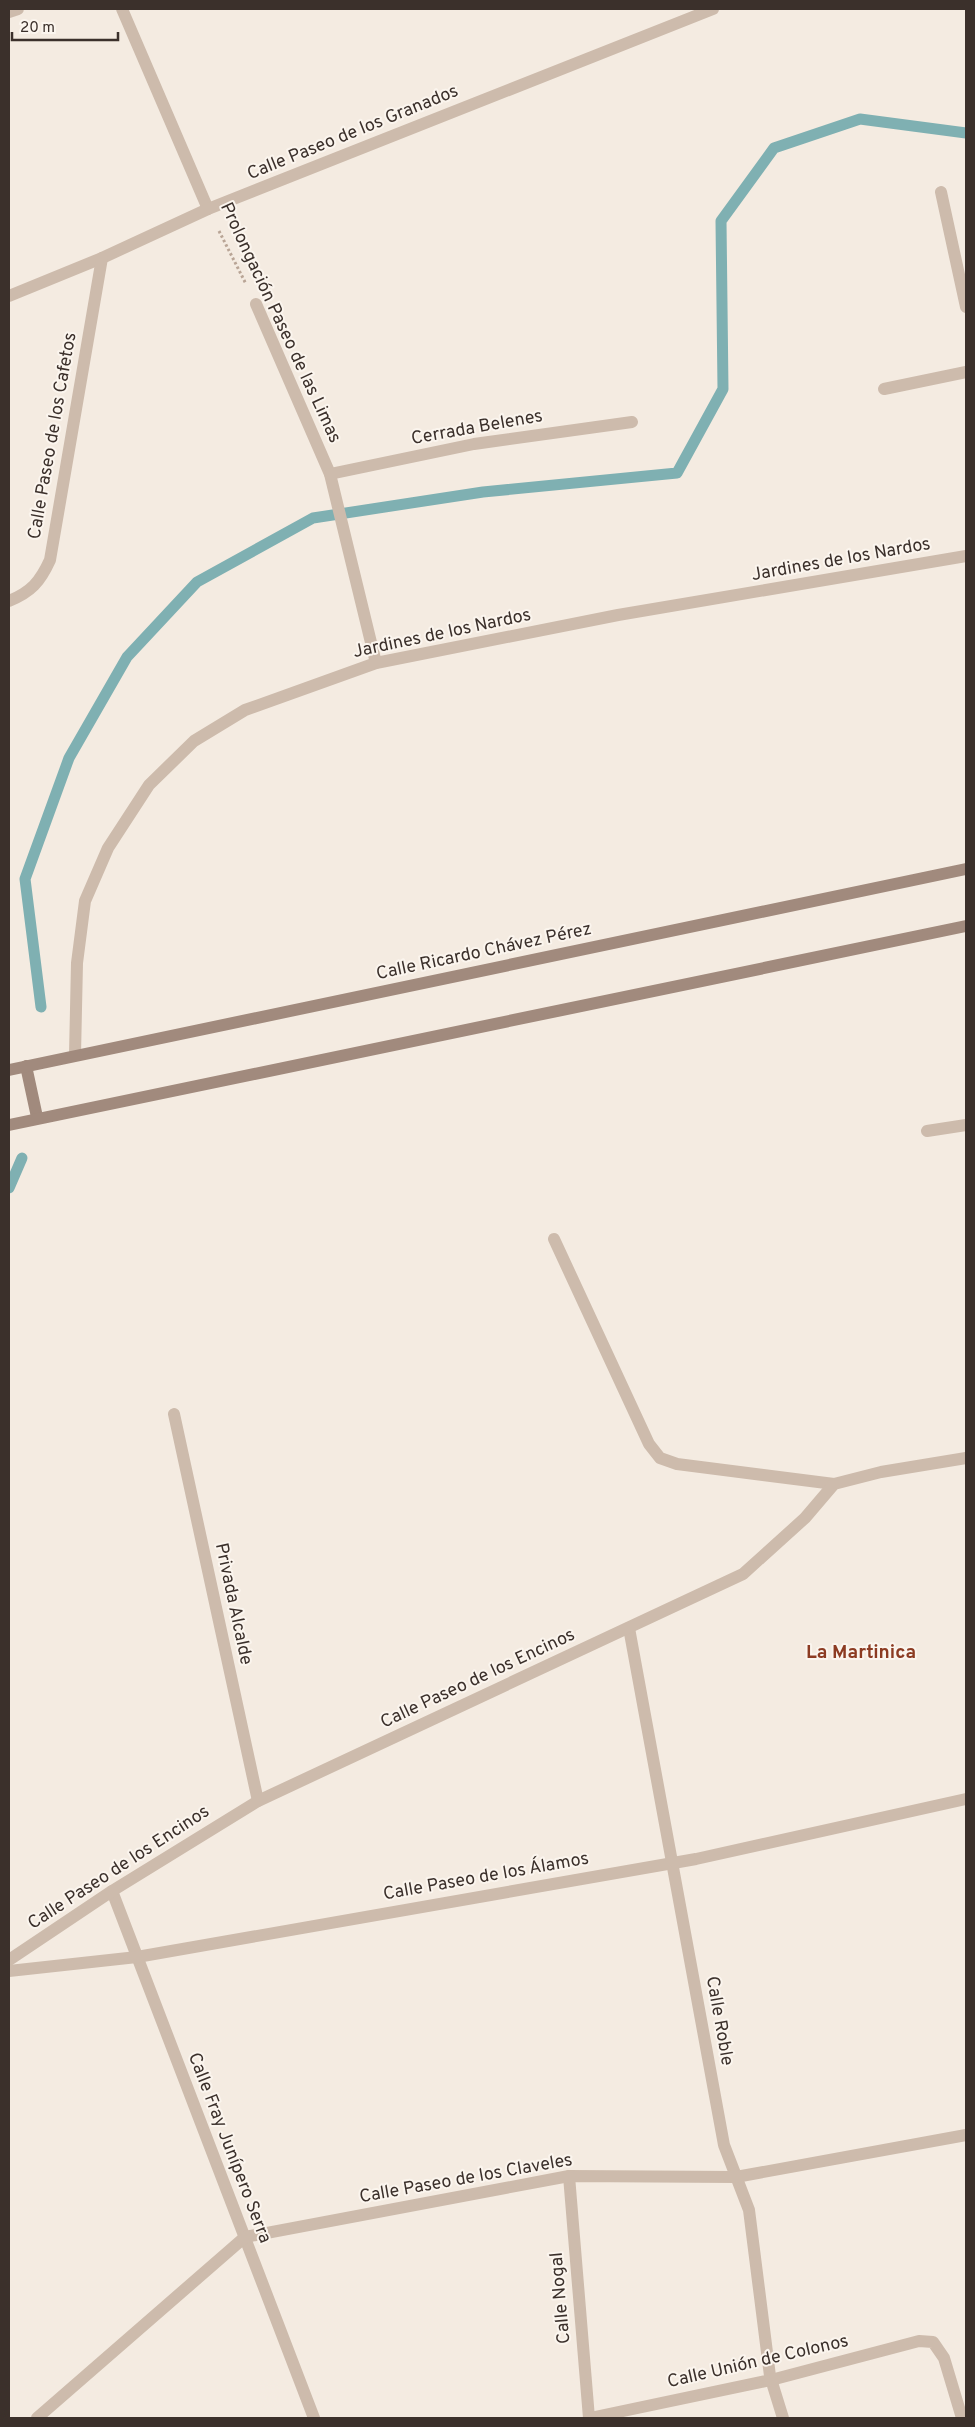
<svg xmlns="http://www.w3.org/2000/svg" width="975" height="2427" viewBox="0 0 975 2427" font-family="Overpass,sans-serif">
<rect width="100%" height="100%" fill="#f4ebe1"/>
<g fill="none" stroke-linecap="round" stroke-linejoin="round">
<g stroke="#7fb0b2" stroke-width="11">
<path d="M 41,1007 L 25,879 L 69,758 L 127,657 L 197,582 L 313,518 L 483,492 L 677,473 L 723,389 L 721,221 L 774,148 L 860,119 L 966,133"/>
<path d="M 9,1188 L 22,1158"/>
</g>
<path stroke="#b9a596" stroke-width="3" stroke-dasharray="2.5 2.5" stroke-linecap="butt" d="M 219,231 L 246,284"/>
<path stroke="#cdbbac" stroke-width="12" d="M 554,1239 L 649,1444 L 660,1458 L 677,1464 L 834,1484"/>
<g stroke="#cdbbac" stroke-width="12">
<path d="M 122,9 L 208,209"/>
<path d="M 9,12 L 18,9"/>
<path d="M 941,192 L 966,307"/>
<path d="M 9,296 L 102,258 L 208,209 L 713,9"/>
<path d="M 256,304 L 330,474 L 376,663"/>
<path d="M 884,389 L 966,372"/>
<path d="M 330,474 L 474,444 L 632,422"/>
<path d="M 9,601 C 31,592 40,582 50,560 L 102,258"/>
<path d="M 75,1055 L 77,963 L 85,901 L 108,848 L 149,785 L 194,741 L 245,710 L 376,663 L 618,615 L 966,556"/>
<path d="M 927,1131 L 966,1125"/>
<path d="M 174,1414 L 258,1801"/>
<path d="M 629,1628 L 724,2145 L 749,2210 L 770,2376 L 783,2418"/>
<path d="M 112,1891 L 314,2418"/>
<path d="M 9,1960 L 112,1891 L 258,1801 L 743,1574 L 805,1518 L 834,1484 L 881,1472 L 966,1458"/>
<path d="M 9,1971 L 137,1957 L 696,1859 L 966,1799"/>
<path d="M 569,2176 L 589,2418"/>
<path d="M 37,2418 L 245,2237 L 569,2176 L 736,2177 L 966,2135"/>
<path d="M 590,2418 L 771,2380 L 919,2341 L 933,2342 L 944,2358 L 962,2418"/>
</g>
<g stroke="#a18a7d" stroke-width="12">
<path d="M 26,1066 L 37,1117"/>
<path d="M 9,1070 L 966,869"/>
<path d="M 9,1125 L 966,926"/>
</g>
</g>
<g text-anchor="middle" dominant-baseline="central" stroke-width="4" stroke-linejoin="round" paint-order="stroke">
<g font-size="18" fill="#3b302b" stroke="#fbf5ee">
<text transform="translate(353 133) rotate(-22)">Calle Paseo de los Granados</text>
<text transform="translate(280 323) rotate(65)">Prolongación Paseo de las Limas</text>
<text transform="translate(477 428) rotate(-10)">Cerrada Belenes</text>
<text transform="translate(53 436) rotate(-80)">Calle Paseo de los Cafetos</text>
<text transform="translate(841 560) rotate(-10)">Jardines de los Nardos</text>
<text transform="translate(442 634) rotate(-12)">Jardines de los Nardos</text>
<text transform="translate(484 952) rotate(-12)">Calle Ricardo Chávez Pérez</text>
<text transform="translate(233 1604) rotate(78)">Privada Alcalde</text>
<text transform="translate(478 1679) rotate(-25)">Calle Paseo de los Encinos</text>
<text transform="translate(119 1868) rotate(-33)">Calle Paseo de los Encinos</text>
<text transform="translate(486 1877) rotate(-10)">Calle Paseo de los Álamos</text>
<text transform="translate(719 2021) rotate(80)">Calle Roble</text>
<text transform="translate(229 2148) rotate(69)">Calle Fray Junípero Serra</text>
<text transform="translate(466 2179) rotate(-10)">Calle Paseo de los Claveles</text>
<text transform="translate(561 2298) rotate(-95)">Calle Nogal</text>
<text transform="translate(758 2362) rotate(-13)">Calle Unión de Colonos</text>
</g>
<g font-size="19" font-weight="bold" fill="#8c3b22" stroke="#fbf5ee">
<text x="861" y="1653">La Martinica</text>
</g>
</g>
<rect width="975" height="2427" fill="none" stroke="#3b302b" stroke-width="20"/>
<path d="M12 32v8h106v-8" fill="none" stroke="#3b302b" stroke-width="2.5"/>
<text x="20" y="32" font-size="15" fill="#3b302b" stroke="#fbf5ee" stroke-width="4" paint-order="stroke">20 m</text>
</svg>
